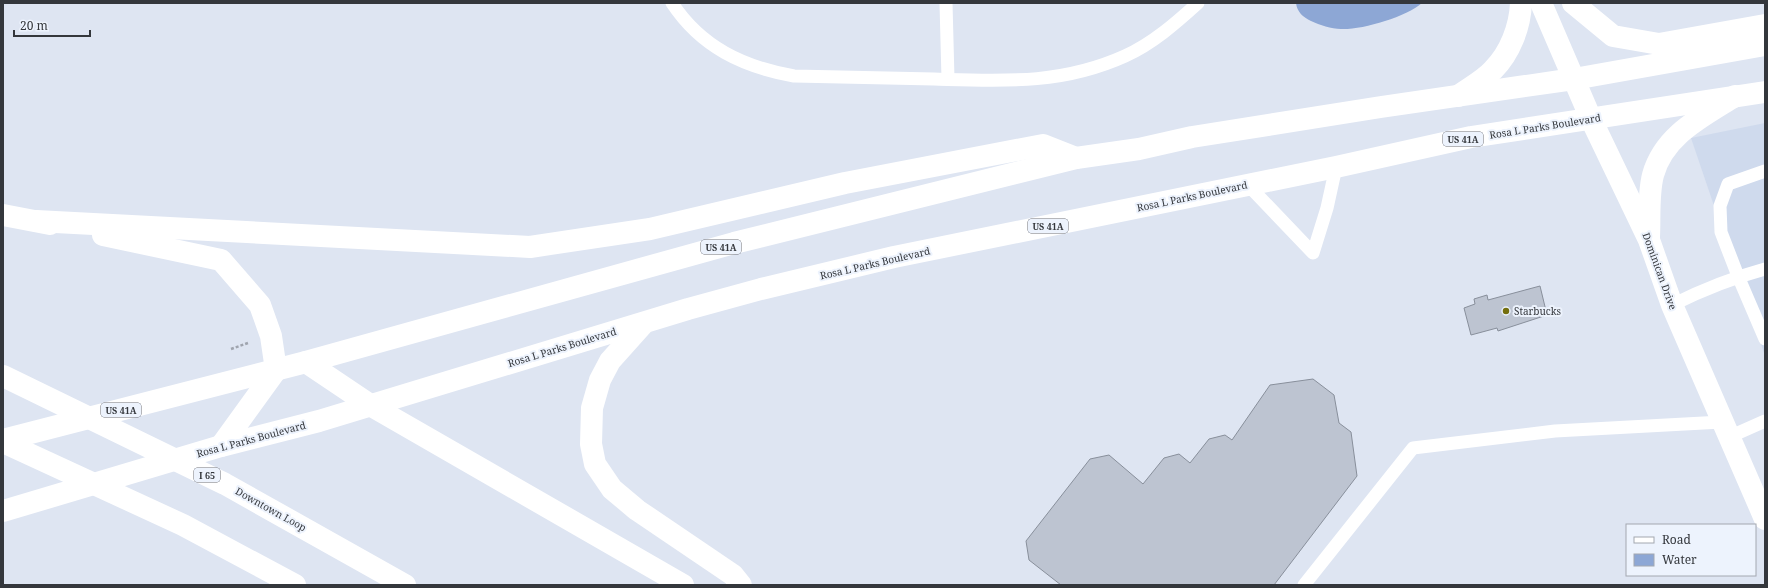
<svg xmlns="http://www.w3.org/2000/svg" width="1768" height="588" viewBox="0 0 1768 588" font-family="'Noto Serif',serif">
<rect width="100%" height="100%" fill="#dee5f2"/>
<path fill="#cfdaed" d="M 1765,123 L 1765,356 L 1691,138 Z"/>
<path fill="#8da7d5" d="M 1296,3 L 1422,3 C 1406,17 1362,30 1341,29 C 1331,29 1320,25 1311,21 C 1303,17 1297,12 1296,3 Z"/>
<g fill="#bdc4d1" stroke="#888f9b">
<path d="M 1540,286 L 1547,315 L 1498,331 L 1497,328 L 1471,335 L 1464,308 L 1475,304 L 1474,299 L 1487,295 L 1488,300 Z"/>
<path d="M 1313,379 L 1334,395 L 1339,423 L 1351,432 L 1357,476 L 1274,585 L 1061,585 L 1029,560 L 1026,541 L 1090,459 L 1109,455 L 1143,484 L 1164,458 L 1179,454 L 1190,463 L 1209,439 L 1225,435 L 1232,440 L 1270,385 Z"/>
</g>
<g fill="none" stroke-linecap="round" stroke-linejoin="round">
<path stroke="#9fa4ae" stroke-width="2.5" stroke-dasharray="3 2" stroke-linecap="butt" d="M 231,349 L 248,343"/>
<g stroke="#fff" stroke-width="13">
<path d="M 672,3 C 701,47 743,67 794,76 C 841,77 887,78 934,79 C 1002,81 1061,85 1125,56 C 1152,44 1176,23 1198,3"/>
<path d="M 946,3 L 948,79"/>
<path d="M 1765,171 L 1728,184 L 1720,206 L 1721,232 L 1738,276 L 1765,339"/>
<path d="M 1248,185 L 1313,253 L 1327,208 L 1336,167"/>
<path d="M 1672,305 C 1702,290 1732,278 1765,269"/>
<path d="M 1729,437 L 1765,421"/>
<path d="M 1304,585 L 1413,448 L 1555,431 L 1722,422"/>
</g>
<g stroke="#fff" stroke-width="22">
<path d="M 1541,3 L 1591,119 L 1649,240 L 1672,305 L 1765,519"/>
<path d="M 1573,3 L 1613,36 L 1659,44 L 1765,25"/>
<path d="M 1458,96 C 1469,88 1484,80 1493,70 C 1510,53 1520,27 1521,3"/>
<path d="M 1649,237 C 1650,217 1648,194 1653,175 C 1664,135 1702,117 1735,96"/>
</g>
<g stroke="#fff" stroke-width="22">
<path d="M 3,440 L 306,362 L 734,243 L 1076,158 L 1139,149 L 1192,137 L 1381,107 L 1574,79 L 1765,45"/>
<path d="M 3,511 L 221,446 L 319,421 L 688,309 L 761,289 L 894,257 L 1336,167 L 1471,137 L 1765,92"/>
</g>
<g stroke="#fff" stroke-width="22">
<path d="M 3,215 L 50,224"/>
<path d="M 36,221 L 530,247 L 650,229 L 845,183 L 1043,145 L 1076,158"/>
<path d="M 103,235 L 221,260 L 260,305 L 271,336 L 276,370 L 221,446"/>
<path d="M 644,323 L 610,361 L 600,380 L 592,408 L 591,444 L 595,464 L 612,489 L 637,510 L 733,575 L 741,585"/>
<path d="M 306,362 L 370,405 L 683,585"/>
<path d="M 3,376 L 225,484 L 405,585"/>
<path d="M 3,442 L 183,525 L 295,585"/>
</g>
</g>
<circle fill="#746e0d" stroke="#edf3fd" stroke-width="1.5" cx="1506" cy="311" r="4"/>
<g text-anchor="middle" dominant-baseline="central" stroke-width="4" stroke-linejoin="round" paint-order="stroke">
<g fill="#edf3fd" stroke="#6c6f76" stroke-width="1">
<rect x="1443" y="132" width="40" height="14" rx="3"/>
<rect x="1028" y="219" width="40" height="14" rx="3"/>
<rect x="701" y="240" width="40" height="14" rx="3"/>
<rect x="101" y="403" width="40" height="14" rx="3"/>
<rect x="194" y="468" width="26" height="14" rx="3"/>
</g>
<g font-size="9" font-weight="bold" fill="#34373c">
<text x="1463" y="139">US 41A</text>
<text x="1048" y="226">US 41A</text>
<text x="721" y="247">US 41A</text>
<text x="121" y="410">US 41A</text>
<text x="207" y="475">I 65</text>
</g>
<g font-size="10" fill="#34373c" stroke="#edf3fd">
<text transform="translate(1545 126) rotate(-9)">Rosa L Parks Boulevard</text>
<text transform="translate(1192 196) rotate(-12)">Rosa L Parks Boulevard</text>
<text transform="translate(875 263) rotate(-13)">Rosa L Parks Boulevard</text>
<text transform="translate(1660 271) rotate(70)">Dominican Drive</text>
<text transform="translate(562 347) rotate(-17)">Rosa L Parks Boulevard</text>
<text transform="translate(251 439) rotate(-15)">Rosa L Parks Boulevard</text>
<text transform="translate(271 509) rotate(29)">Downtown Loop</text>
</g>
<g font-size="10" fill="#34373c" stroke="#edf3fd" text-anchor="start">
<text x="1514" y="311">Starbucks</text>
</g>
</g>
<rect width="1768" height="588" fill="none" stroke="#34373c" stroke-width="8"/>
<rect x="1626" y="524" width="130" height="52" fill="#edf3fd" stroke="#a3a8b0"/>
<rect x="1634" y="537" width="20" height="6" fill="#ffffff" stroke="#a3a8b0"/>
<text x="1662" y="544" font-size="12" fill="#34373c">Road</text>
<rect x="1634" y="554" width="20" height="12" fill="#8da7d5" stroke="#a3a8b0"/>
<text x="1662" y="564" font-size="12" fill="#34373c">Water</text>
<path d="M14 30v6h76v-6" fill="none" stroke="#34373c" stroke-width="2"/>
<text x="20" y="30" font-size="12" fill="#34373c" stroke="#edf3fd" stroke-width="3" paint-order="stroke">20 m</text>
</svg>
